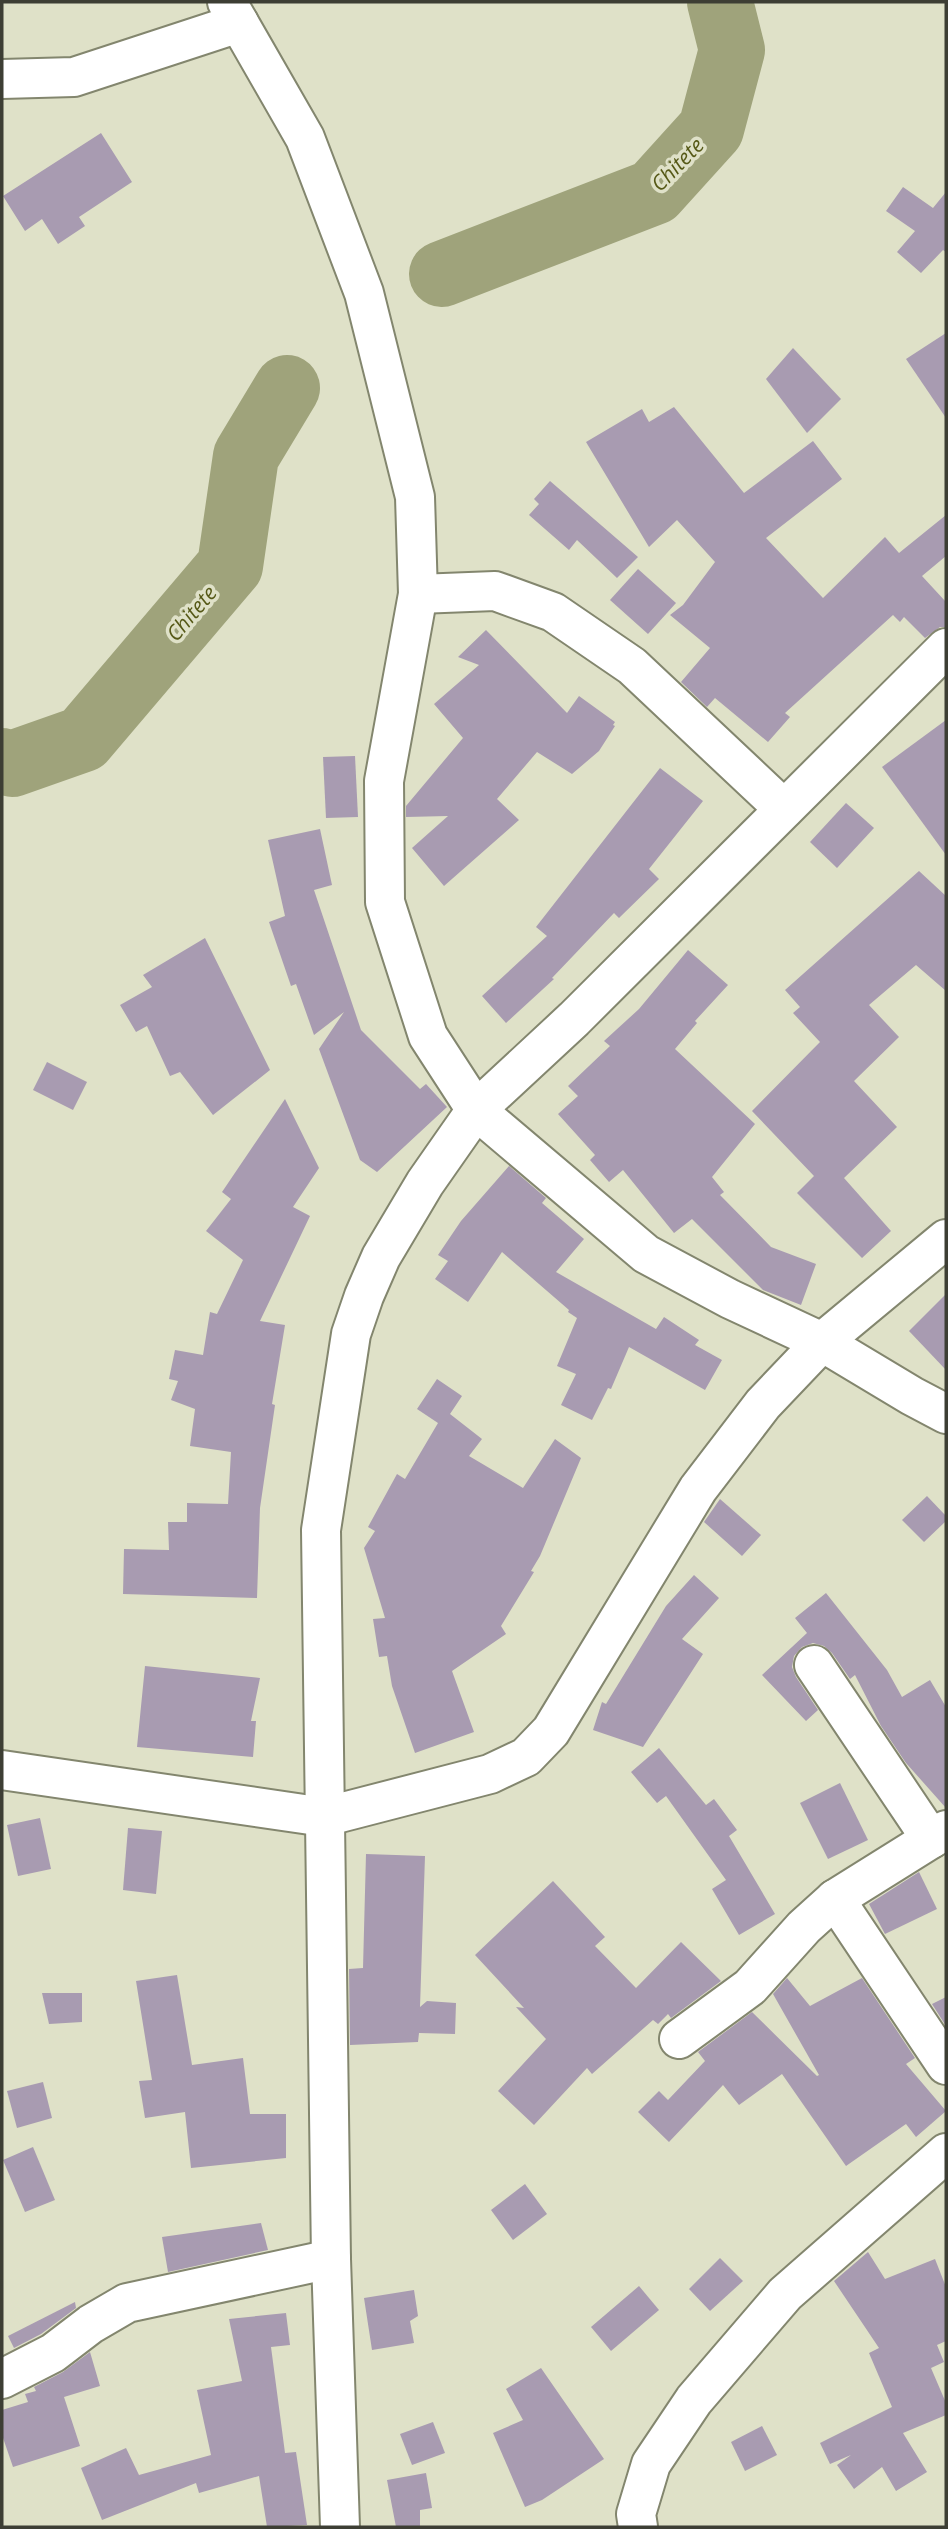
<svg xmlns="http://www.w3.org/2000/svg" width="948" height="2529" viewBox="0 0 948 2529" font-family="'Open Sans',sans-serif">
<rect width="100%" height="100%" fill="#dfe1c8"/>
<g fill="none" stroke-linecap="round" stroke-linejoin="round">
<g stroke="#9fa37b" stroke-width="66">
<path d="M 442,274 L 654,192 L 711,129 L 732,50 L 720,2"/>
<path d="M 2,761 L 12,764 L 83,739 L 230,566 L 246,456 L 287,388"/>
</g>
</g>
<g fill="#a89bb1">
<path d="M 101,133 L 132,182 L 79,217 L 85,226 L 58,244 L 42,219 L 25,231 L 3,196 Z"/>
<path d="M 903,187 L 933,208 L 946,192 L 946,252 L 943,250 L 921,273 L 897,252 L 915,231 L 886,211 Z"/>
<path d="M 946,333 L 946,418 L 906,359 Z"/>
<path d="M 793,348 L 841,399 L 807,433 L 766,379 Z"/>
<path d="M 674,407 L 744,493 L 813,441 L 842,479 L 766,538 L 823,598 L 885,537 L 899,553 L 946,515 L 946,556 L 922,576 L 946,602 L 946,627 L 940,627 L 925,638 L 904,617 L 900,622 L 893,615 L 785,713 L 790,717 L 768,742 L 715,698 L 707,707 L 681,682 L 710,648 L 670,615 L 683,605 L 715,562 L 677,520 L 649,547 L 586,442 L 642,409 L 649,422 Z"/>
<path d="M 550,481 L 638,557 L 617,578 L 577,540 L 569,550 L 529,515 L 539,504 L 534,499 Z"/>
<path d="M 638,569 L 676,603 L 648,634 L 610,600 Z"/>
<path d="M 486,630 L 567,713 L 579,696 L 615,722 L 613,725 L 615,726 L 599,751 L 572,774 L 537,752 L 497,799 L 519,820 L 444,886 L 412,848 L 448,816 L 406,817 L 406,806 L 463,738 L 434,704 L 479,665 L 458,657 Z"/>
<path d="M 946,720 L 946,855 L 882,767 Z"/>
<path d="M 355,756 L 358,817 L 326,818 L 323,757 Z"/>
<path d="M 660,768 L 703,801 L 649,869 L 659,879 L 619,918 L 614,913 L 552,978 L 554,979 L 506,1023 L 482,996 L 547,936 L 536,927 Z"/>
<path d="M 846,803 L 874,828 L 837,868 L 810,842 Z"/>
<path d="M 320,829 L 332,885 L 314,890 L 361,1030 L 420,1089 L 426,1084 L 447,1107 L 377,1172 L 360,1160 L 319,1049 L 344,1012 L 314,1035 L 296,984 L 291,986 L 269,922 L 285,916 L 268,840 Z"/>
<path d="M 919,871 L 946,896 L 946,991 L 916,965 L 869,1005 L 899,1037 L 854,1081 L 897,1127 L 844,1178 L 891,1231 L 862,1258 L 797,1193 L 814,1176 L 752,1111 L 820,1042 L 793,1013 L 800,1007 L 785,990 Z"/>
<path d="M 205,938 L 270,1070 L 213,1115 L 180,1072 L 170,1076 L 147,1026 L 136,1032 L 120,1005 L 152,987 L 143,975 Z"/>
<path d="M 688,950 L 728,985 L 695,1021 L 697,1023 L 675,1049 L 755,1124 L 712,1177 L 724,1192 L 720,1195 L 771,1247 L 816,1264 L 801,1305 L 763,1290 L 692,1219 L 674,1233 L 623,1170 L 609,1182 L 590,1160 L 595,1155 L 558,1114 L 578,1096 L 568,1086 L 610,1046 L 604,1041 L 639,1009 Z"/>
<path d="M 47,1062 L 87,1082 L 73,1110 L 33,1090 Z"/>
<path d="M 285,1099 L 319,1168 L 293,1207 L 310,1216 L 260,1321 L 285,1325 L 272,1404 L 275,1405 L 260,1508 L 257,1598 L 123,1594 L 124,1549 L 169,1550 L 168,1522 L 187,1522 L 187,1503 L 228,1504 L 231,1452 L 190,1446 L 195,1409 L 171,1400 L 178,1381 L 169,1379 L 175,1350 L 203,1355 L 210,1312 L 217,1314 L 243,1260 L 206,1231 L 231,1199 L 222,1192 Z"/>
<path d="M 509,1166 L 546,1198 L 542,1203 L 584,1239 L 556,1272 L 656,1329 L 664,1317 L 699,1340 L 695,1345 L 722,1360 L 705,1390 L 629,1347 L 611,1389 L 608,1388 L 592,1420 L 561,1405 L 576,1374 L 557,1366 L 577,1318 L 568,1312 L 569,1310 L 502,1252 L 468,1302 L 435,1279 L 448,1261 L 438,1255 L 461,1221 Z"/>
<path d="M 946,1294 L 946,1370 L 909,1331 Z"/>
<path d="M 437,1379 L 462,1396 L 450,1414 L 482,1439 L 469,1456 L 523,1488 L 555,1439 L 581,1458 L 540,1556 L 531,1571 L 534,1572 L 501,1626 L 506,1634 L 452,1671 L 474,1732 L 415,1753 L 392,1686 L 387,1656 L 379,1657 L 373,1619 L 385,1618 L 364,1548 L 375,1531 L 368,1527 L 397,1474 L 405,1479 L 438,1423 L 417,1409 Z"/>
<path d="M 927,1496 L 946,1516 L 946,1521 L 924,1542 L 902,1520 Z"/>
<path d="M 720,1499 L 761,1535 L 742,1556 L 704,1522 Z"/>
<path d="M 694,1575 L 719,1598 L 682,1639 L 703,1654 L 643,1747 L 593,1730 L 602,1702 L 606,1704 L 666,1606 Z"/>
<path d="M 826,1593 L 887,1670 L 902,1697 L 930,1680 L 946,1707 L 946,1808 L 906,1763 L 881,1726 L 855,1675 L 850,1679 L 832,1653 L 824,1646 L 813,1643 L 802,1647 L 794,1656 L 792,1667 L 796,1677 L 818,1710 L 806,1721 L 762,1675 L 807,1633 L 795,1618 Z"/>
<path d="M 145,1666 L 260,1678 L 251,1721 L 256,1721 L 253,1757 L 137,1747 Z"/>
<path d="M 659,1748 L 706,1805 L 714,1799 L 737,1830 L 729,1836 L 775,1914 L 739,1935 L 712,1889 L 726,1880 L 666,1796 L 657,1803 L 631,1772 Z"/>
<path d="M 840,1783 L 868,1840 L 828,1859 L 800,1803 Z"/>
<path d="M 40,1818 L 51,1869 L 18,1876 L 7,1825 Z"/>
<path d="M 128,1828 L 162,1831 L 156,1894 L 123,1890 Z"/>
<path d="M 366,1854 L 425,1856 L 420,2007 L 427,2001 L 456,2003 L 455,2034 L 419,2033 L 418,2042 L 350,2045 L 349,1969 L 363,1968 Z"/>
<path d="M 919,1872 L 937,1909 L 885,1934 L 869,1904 Z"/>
<path d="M 553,1881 L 605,1937 L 595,1946 L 636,1988 L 681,1942 L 721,1981 L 671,2018 L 668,2014 L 658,2024 L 653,2020 L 592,2074 L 587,2068 L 534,2125 L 498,2091 L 546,2039 L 516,2007 L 524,2008 L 475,1955 Z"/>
<path d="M 177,1975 L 192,2065 L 243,2058 L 250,2114 L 286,2114 L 286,2158 L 191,2168 L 185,2112 L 145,2118 L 139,2081 L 152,2080 L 136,1981 Z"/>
<path d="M 787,1978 L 810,2006 L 862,1978 L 915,2058 L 906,2064 L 946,2111 L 916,2137 L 906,2124 L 846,2166 L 782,2074 L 739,2105 L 723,2085 L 669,2142 L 638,2112 L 659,2091 L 668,2100 L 705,2061 L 698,2052 L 752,2012 L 817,2076 L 819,2075 L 773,1994 Z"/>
<path d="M 42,1993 L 82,1993 L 82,2022 L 49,2024 Z"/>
<path d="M 946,1997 L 946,2026 L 932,2004 Z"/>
<path d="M 43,2082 L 52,2118 L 17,2128 L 7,2091 Z"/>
<path d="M 33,2147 L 55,2200 L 25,2212 L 3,2160 Z"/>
<path d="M 525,2184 L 547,2214 L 513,2240 L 491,2210 Z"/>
<path d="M 261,2223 L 268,2250 L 168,2272 L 162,2237 Z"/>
<path d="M 868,2252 L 885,2279 L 935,2259 L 946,2287 L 946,2341 L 937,2345 L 944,2362 L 931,2368 L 946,2403 L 946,2415 L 903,2433 L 927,2472 L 896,2491 L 882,2467 L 854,2489 L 837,2465 L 851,2455 L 830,2464 L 820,2443 L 892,2407 L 869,2353 L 879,2348 L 834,2281 Z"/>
<path d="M 720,2258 L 743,2281 L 710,2311 L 689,2289 Z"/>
<path d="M 639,2286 L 659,2310 L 611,2351 L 591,2327 Z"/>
<path d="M 414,2290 L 418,2316 L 410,2321 L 414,2343 L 372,2350 L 364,2298 Z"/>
<path d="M 75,2302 L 76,2308 L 41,2334 L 14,2348 L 8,2336 Z"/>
<path d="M 286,2313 L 290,2345 L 271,2347 L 285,2453 L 296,2452 L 307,2525 L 267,2527 L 259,2476 L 199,2493 L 196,2483 L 102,2520 L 81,2468 L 126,2448 L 139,2475 L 211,2455 L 197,2390 L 242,2381 L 229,2319 Z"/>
<path d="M 90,2352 L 100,2386 L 64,2397 L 80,2446 L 13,2467 L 2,2435 L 2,2410 L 28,2402 L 25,2394 L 36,2391 L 34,2387 L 63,2372 Z"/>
<path d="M 541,2368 L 604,2459 L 542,2500 L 525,2507 L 493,2433 L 523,2420 L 506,2389 Z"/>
<path d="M 433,2422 L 445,2453 L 412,2465 L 400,2434 Z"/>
<path d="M 762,2426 L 777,2455 L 745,2471 L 731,2442 Z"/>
<path d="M 426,2473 L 432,2508 L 420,2510 L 420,2527 L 396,2527 L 387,2480 Z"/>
</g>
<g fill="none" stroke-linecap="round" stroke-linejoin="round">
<g stroke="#83866e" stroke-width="42">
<g id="street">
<path d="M 227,2 L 305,138 L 364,293 L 415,497 L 418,594 L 384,781 L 385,902 L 428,1036 L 476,1110 L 646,1254 L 730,1299 L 822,1342 L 912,1396 L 946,1414"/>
<path d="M 2,79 L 74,77 L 239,23"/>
<path d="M 418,594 L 495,591 L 553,612 L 632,666 L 784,809"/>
<path d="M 814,1665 L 931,1839 L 946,1830"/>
<path d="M 2,1770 L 324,1817 L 490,1774 L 526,1757 L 551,1731 L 698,1489 L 763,1404 L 822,1342 L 946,1239"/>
<path d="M 835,1899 L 946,2065"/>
<path d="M 679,2039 L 750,1987 L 804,1927 L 835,1899 L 931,1839"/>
<path d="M 2,2379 L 53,2353 L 91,2324 L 127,2303 L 331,2259"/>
<path d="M 340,2527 L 331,2259 L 321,1530 L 351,1334 L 364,1296 L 381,1257 L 425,1183 L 476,1110 L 574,1019 L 946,648"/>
<path d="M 638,2527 L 636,2514 L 651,2464 L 694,2400 L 785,2294 L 946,2153"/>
</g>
</g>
<use href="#street" stroke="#fff" stroke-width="38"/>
</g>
<g text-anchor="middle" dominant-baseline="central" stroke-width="7" stroke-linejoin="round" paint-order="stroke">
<g font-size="21" font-style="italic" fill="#565917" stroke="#dfe1c8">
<text transform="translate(677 164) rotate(-46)">Chitete</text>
<text transform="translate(191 613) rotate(-50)">Chitete</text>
</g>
</g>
<rect width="948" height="2529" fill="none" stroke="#3d3e34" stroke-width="7"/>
</svg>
